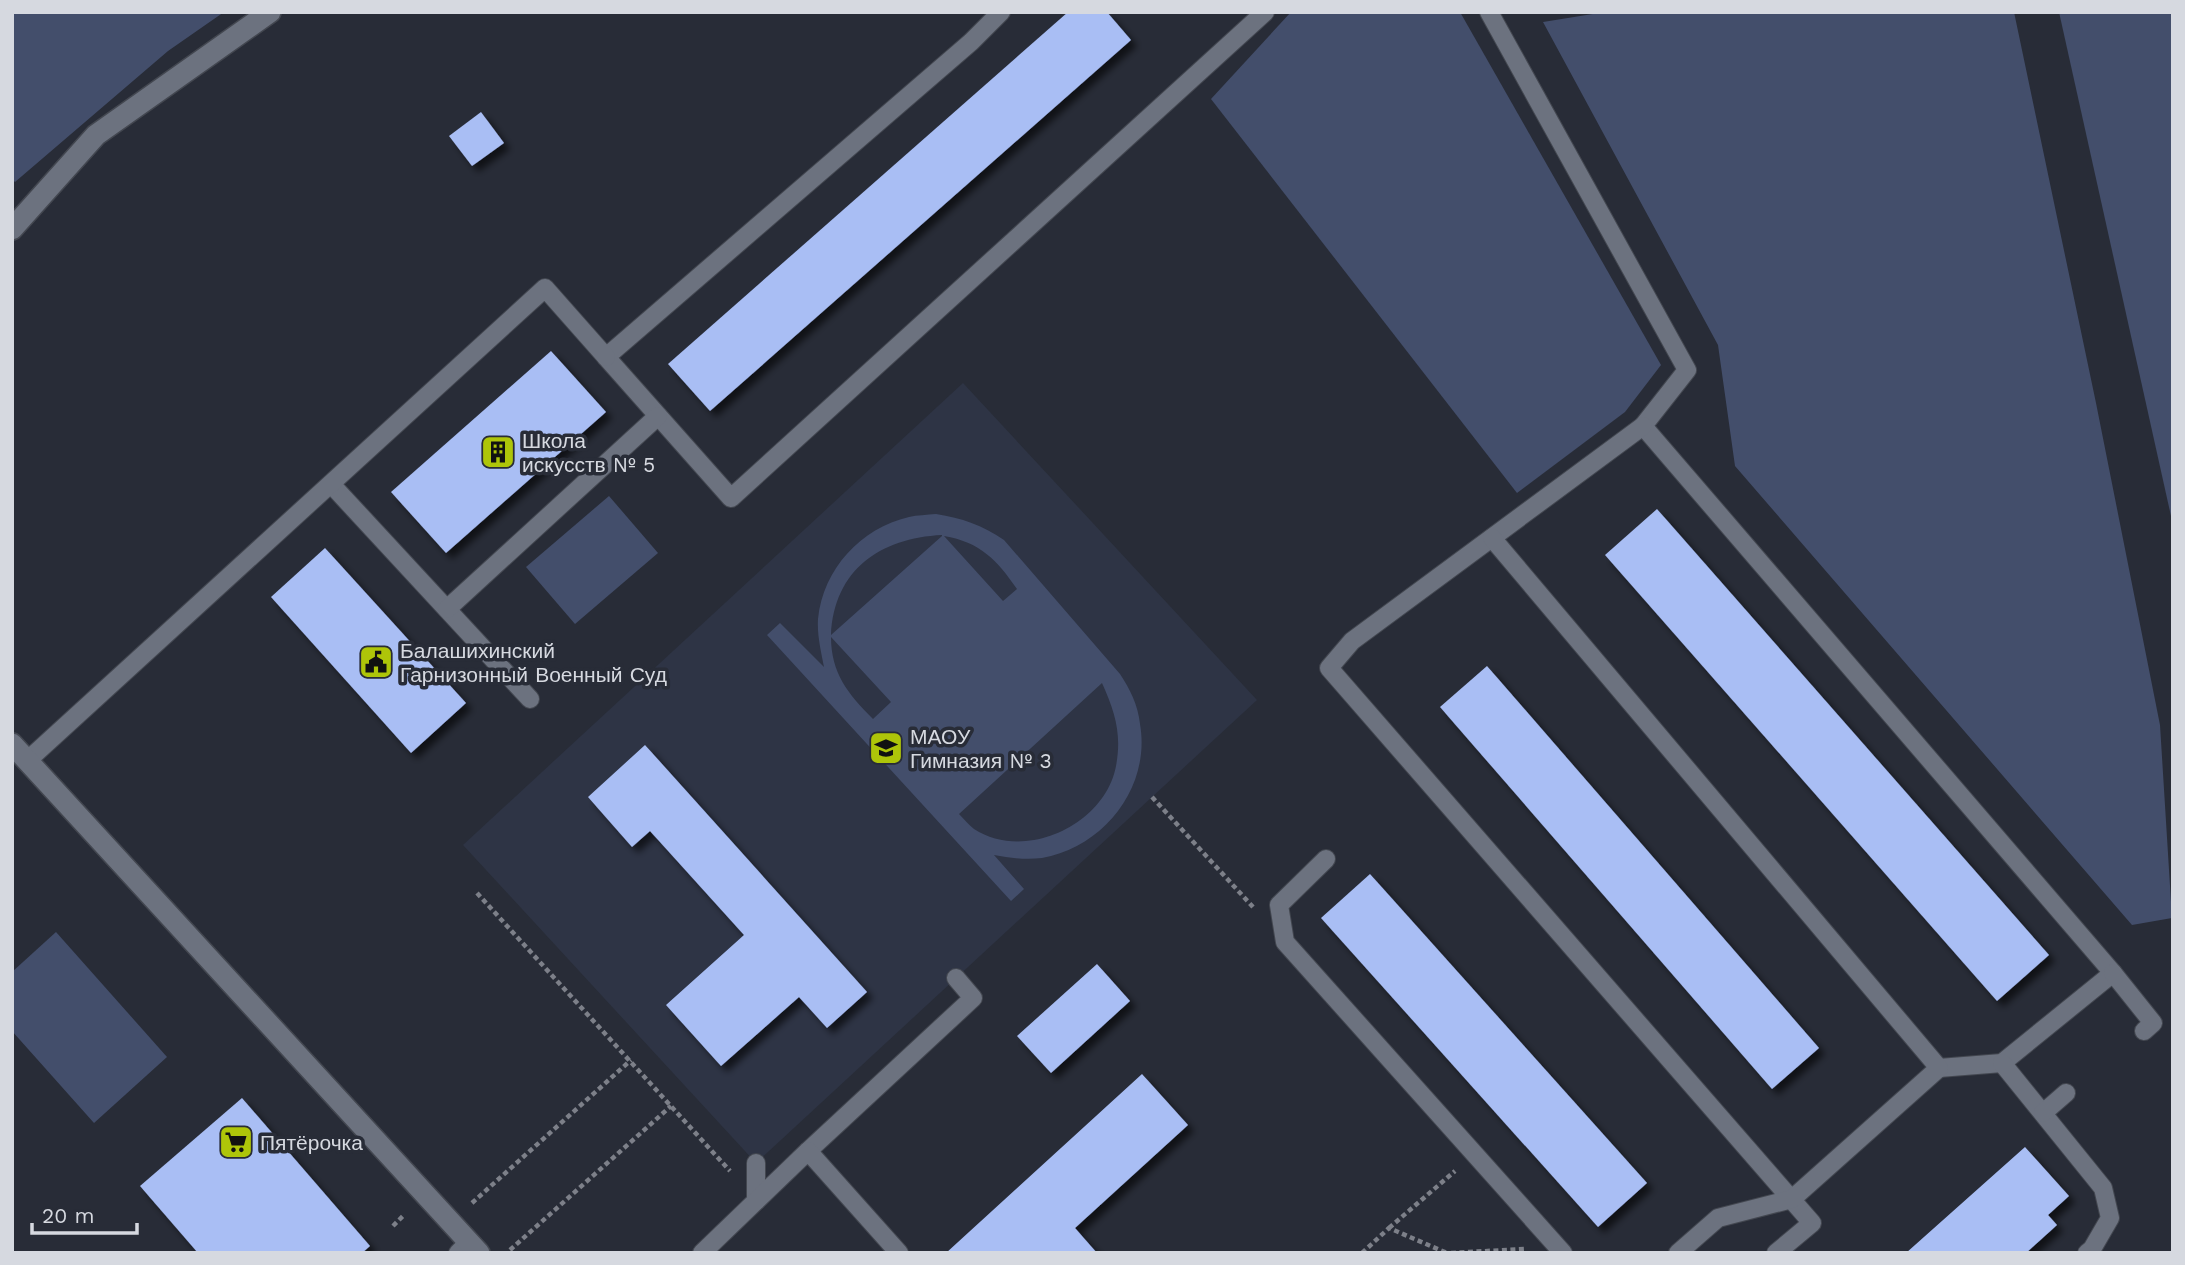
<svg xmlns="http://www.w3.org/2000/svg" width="2185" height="1265" viewBox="0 0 2185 1265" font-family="'Work Sans',sans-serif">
<defs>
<filter id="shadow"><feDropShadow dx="6" dy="6" stdDeviation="3.5" flood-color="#0009"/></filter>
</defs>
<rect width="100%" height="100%" fill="#282c37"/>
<path fill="#2e3445" d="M 963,383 L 1257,700 L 756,1163 L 463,845 Z"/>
<g fill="#434e6b" fill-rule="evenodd">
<path d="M 12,12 L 224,12 L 168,51 L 15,182 L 12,179 Z"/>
<path d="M 1291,12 L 1460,12 L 1661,365 L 1625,412 L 1517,493 L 1211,99 Z"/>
<path d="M 1605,12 L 2014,12 L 2096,403 L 2160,725 L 2172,918 L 2132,925 L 1735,466 L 1718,345 L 1543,22 Z"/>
<path d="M 2059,12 L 2173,12 L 2173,525 Z"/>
<path d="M 609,496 L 658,553 L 575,624 L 526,567 Z"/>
<path d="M 936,514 C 962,518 982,525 1004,540 L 1120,674 C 1130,689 1138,705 1140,724 C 1151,787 1104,847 1042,858 C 1026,860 1009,858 994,855 L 1024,889 L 1011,901 L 767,635 L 780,623 L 824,667 C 821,651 817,635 818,619 C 823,569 861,528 909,517 C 917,515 927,515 936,514 ZM 942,535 L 942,536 L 831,635 C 834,570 880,538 942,535 ZM 944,536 C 980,542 997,560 1017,589 L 1003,601 ZM 831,637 L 891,702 L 873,719 C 848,694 831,673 831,637 ZM 1102,683 C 1115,712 1122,734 1116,766 C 1105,825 1025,862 974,829 C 969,825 964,819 959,814 Z"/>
<path d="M 56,932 L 167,1057 L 94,1123 L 12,1031 L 12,972 Z"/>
</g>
<g fill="#a9bef4" filter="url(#shadow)">
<path d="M 1068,12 L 1107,12 L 1131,40 L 710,411 L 668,364 Z"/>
<path d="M 481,112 L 504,143 L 472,166 L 449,136 Z"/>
<path d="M 551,351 L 606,412 L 446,553 L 391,492 Z"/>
<path d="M 1657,509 L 2049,955 L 1997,1001 L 1605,555 Z"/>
<path d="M 325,548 L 466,703 L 411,753 L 271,597 Z"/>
<path d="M 1487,666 L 1819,1048 L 1772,1089 L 1440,707 Z"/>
<path d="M 645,745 L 867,992 L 827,1028 L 799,997 L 721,1066 L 666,1005 L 744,935 L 650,831 L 632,847 L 588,797 Z"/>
<path d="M 1370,874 L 1647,1183 L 1598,1227 L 1321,918 Z"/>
<path d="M 1097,964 L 1130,1001 L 1051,1073 L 1017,1036 Z"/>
<path d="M 1142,1074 L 1188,1125 L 1075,1228 L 1097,1253 L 946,1253 Z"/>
<path d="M 242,1098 L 370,1246 L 362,1253 L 198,1253 L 140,1186 Z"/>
<path d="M 2025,1147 L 2069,1196 L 2048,1215 L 2057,1225 L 2026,1253 L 1906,1253 Z"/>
</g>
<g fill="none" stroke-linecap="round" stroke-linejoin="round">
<g stroke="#434750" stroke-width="20">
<g id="lane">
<path d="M 1001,12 L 971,42 L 606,357 L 731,498 L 1265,12"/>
<path d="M 1489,12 L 1687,370 L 1643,426 L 2113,973 L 2002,1063 L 1939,1068"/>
<path d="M 1643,426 L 1352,641 L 1329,668 L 1812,1223 L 1776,1253"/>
<path d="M 331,484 L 530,699"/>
<path d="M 1492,538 L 1939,1068 L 1792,1199 L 1718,1218 L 1678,1253"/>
<path d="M 447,609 L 658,416"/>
<path d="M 27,761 L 545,288 L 606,357"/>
<path d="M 1326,859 L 1279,905 L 1285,942 L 1563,1253"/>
<path d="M 2113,973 L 2153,1023 L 2144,1031"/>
<path d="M 2002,1063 L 2103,1188 L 2110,1218 L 2092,1249 L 2087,1253"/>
<path d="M 2043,1113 L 2066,1093"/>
<path d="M 808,1151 L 973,998 L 956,978"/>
<path d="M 756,1163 L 756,1201"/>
<path d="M 458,1253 L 469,1242"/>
<path d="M 702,1253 L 808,1151 L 899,1253"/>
</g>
</g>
<g stroke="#434750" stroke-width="24">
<g id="street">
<path d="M 12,229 L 96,135 L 270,12"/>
<path d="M 12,744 L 479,1253"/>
</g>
</g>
<g stroke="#7d8089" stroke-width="4.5" stroke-dasharray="5 3.5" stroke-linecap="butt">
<path d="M 1152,797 L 1253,907"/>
<path d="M 477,893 L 730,1171"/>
<path d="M 472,1203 L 631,1060"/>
<path d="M 393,1226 L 405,1214"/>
<path d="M 1389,1228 L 1455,1171"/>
<path d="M 510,1250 L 671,1106"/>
<path d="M 1362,1253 L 1389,1228 L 1447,1253"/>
<path d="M 1451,1253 L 1524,1249"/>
</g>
<use href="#lane" stroke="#6c727f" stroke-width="18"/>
<use href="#street" stroke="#6c727f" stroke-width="21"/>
</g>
<defs>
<g id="building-square" transform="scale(1.75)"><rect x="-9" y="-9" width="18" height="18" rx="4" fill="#aec509" stroke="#282c37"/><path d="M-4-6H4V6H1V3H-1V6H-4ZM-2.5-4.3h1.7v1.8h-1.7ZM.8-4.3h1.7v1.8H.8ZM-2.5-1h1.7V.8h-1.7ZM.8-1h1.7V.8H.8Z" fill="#111"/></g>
<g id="civic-square" transform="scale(1.75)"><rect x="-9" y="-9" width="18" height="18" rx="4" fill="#aec509" stroke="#282c37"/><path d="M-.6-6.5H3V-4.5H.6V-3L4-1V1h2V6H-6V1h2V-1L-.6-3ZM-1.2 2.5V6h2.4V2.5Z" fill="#111"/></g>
<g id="school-square" transform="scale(1.75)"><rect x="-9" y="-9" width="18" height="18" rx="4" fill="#aec509" stroke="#282c37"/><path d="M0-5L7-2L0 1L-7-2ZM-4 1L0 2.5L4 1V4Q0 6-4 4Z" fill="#111"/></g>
<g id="supermarket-square" transform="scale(1.75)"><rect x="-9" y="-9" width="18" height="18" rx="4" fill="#aec509" stroke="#282c37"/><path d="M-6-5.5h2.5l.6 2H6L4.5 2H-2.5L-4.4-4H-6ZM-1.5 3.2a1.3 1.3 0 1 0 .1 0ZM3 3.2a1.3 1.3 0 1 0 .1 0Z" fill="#111"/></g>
</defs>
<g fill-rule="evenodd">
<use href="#building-square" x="498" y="452"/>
<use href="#civic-square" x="376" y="662"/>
<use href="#school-square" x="886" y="748"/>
<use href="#supermarket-square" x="236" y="1142"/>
</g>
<g text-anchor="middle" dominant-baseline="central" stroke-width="7" stroke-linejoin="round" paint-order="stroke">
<g font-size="21" fill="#d6d9e0" stroke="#282c37" text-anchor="start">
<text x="522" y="440">Школа<tspan x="522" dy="24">искусств № 5</tspan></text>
<text x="400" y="650">Балашихинский<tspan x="400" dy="24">Гарнизонный Военный Суд</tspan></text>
<text x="910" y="736">МАОУ<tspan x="910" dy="24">Гимназия № 3</tspan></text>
<text x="260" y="1142">Пятёрочка</text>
</g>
</g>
<rect width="2185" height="1265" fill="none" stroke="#d6d9e0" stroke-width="28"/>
<path d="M32 1223v10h105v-10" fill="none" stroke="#d6d9e0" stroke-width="3.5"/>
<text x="42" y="1223" font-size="21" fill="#d6d9e0" stroke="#282c37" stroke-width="5" paint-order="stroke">20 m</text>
</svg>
